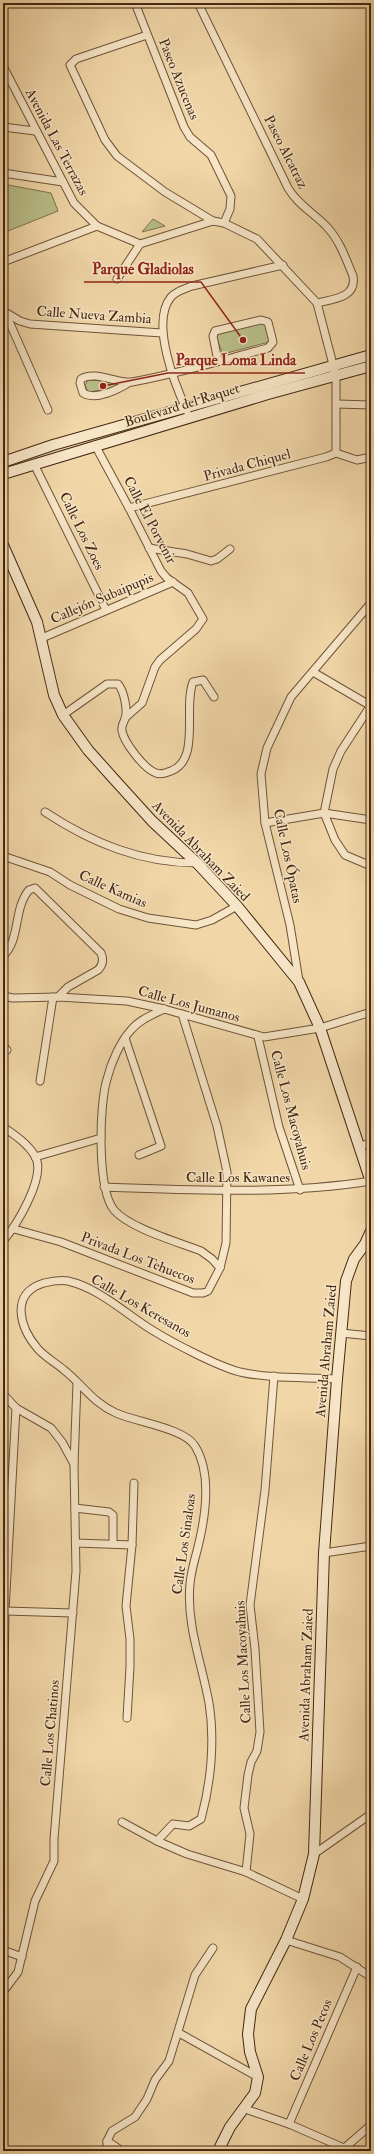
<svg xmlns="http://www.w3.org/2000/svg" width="374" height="2154" viewBox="0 0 374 2154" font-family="'IM FELL Double Pica',serif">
<rect width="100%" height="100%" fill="#f1d7a8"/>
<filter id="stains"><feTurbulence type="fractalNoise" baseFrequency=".005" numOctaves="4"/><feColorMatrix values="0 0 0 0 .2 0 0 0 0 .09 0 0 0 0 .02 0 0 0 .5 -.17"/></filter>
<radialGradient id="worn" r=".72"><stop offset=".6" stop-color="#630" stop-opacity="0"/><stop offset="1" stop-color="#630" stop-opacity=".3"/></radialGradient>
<g fill="#b9be89" stroke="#7f724e">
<path d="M 3,184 L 51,193 L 58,211 L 3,233 Z"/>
<path d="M 153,219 L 165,226 L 142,232 Z"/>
<path d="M 265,323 L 269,342 L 223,354 L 216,337 L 222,329 Z"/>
<path d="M 88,380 L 119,382 L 120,387 L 88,392 L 85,385 Z"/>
</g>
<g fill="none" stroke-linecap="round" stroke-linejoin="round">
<g stroke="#705338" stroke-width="9">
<g id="street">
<path d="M 135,3 L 184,127 L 190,137 L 211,155 L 231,196 L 230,209 L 224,223"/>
<path d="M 198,3 L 288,188 C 298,205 314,213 327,227 C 340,241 346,259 353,276 C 357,298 333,299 317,303"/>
<path d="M 147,35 L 76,59 L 70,65 L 105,140 L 117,156 L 165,192 L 213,221"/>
<path d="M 3,66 L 74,203 L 97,226 L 140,244"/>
<path d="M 3,127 L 35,131"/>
<path d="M 3,173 L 63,182"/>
<path d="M 3,262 L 97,226"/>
<path d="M 117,279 L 140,244 L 213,221 L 224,223 L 257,239 L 317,303 L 336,376 L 336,453"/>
<path d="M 3,311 L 20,321 L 30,324 L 162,333"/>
<path d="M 5,312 L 48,410"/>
<path d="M 130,382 C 119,389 96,401 83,393 L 80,383 L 81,379 C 95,370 117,384 132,382 C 178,374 223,360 268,348 L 273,342 L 268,322 L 261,320 L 215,331 L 213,336 L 218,361"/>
<path d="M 337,404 L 371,405"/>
<path d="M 187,411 C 175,385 150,322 171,297 C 176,291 184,289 192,286 L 283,265"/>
<path d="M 95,445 L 129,508 L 161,571 L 167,578 L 188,593 L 203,619 L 196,629 L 160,660 L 155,667 L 142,703 L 125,718"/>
<path d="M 34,464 L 106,610"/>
<path d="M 129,508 L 326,457 L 336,453 L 357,460 L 371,457"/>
<path d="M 149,548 L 187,554 L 211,561 L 217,559 L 230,549"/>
<path d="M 42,638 L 173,582"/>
<path d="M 313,672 L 371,706"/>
<path d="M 371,705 L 341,751 L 333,769 L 324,813 L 335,840 L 345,855 L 371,866"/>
<path d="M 63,715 L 107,684 L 118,684 C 124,691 128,710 125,719 C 123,723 121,726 122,731 C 124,742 144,769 156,773 C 160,775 166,773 171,771 C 201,760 183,707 193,682 L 203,680 L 214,697"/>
<path d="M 45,812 C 92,843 141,863 197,863"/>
<path d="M 265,823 L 324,813 L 371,820"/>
<path d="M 3,856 L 50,872 L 70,885 L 119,909 L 148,918 L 196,925 L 212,920 L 237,906"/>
<path d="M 3,956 C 21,939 13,909 29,890 L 35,888 L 101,953 C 104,960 103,965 98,970 L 68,987 L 58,997"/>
<path d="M 299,981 L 290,925 L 265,823 L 261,774 L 267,748 L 291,697 L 371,603"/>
<path d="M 3,996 L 13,998 L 58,997 L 127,1001 L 164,1009 L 264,1037 L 320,1028 L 371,1012"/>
<path d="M 164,1009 C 152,1015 139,1020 131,1030 C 120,1042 111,1063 107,1079 C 99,1105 97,1189 114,1210 C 129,1228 178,1242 201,1251 L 212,1259 L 220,1268"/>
<path d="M 258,1037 L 279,1127 L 300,1190"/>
<path d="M 125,1038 L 161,1146 L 139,1155"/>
<path d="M 3,1046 L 7,1050"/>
<path d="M 40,1081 L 53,997"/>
<path d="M 3,1127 C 15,1135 28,1144 35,1156 C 47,1176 16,1226 3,1241"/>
<path d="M 360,1147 L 371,1142"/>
<path d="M 35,1157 L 101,1138"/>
<path d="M 104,1187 C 194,1190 282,1195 371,1181"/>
<path d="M 14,1229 L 61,1242 L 193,1293 L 203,1293 L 208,1291 L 220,1268 L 226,1243 L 227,1172 L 217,1126 L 182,1014"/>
<path d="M 341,1333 L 371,1336"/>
<path d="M 3,1394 L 16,1408 L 51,1428 L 62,1442 L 74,1464"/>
<path d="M 75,1508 L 109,1512 L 113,1515 L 113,1544"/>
<path d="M 76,1543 L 132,1545"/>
<path d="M 324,1553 L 371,1546"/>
<path d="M 5,1611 L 73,1613"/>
<path d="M 127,1718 L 130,1667 L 130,1639 L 126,1606 L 132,1545 L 134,1483"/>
<path d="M 3,1738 L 5,1611 L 16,1408"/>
<path d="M 122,1822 L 157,1841 L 187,1854 L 246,1872 L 303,1899"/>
<path d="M 157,1841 L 173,1824 L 189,1826 L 201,1819 C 211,1783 215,1740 209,1703 C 202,1664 186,1624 190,1584 C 191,1572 194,1562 197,1551 C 205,1520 213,1475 195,1446 C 184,1428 136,1422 116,1413 C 92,1402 83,1385 64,1370 C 56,1363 45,1357 38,1349 C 19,1327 10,1293 44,1283 C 52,1281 61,1280 68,1281 C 99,1288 126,1314 152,1330 C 173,1343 217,1366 240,1372 C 271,1379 305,1377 337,1379"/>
<path d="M 314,1854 L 371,1814"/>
<path d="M 246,1872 L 250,1834 L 244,1808 L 248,1775 L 251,1762 L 257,1751 L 260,1732 L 255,1649 L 250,1605 L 265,1490 L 274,1376"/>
<path d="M 286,1940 L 340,1957 L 371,1977"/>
<path d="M 3,1950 L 22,1957"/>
<path d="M 3,1992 L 18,1972 L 35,1901 L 54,1861 L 54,1839 L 76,1571 L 74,1465 L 77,1383"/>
<path d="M 179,2033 L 258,2077"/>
<path d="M 245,2109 L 289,2124 L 344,2148"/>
<path d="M 289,2124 L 357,1967"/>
<path d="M 107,2141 L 122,2151"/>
<path d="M 107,2151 L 107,2141 L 112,2131 L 135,2117 L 147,2099 L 155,2080 L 169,2061 L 195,1975 L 213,1948"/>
<path d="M 341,2151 L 371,2125"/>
</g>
</g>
<g stroke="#452713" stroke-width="12">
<g id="secondary">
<path d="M 3,462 L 53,445 L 371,355"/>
<path d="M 3,474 L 268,394 L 371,366"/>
<path d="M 3,545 L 37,622 L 54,695 L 63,715 L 88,750 L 113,778 L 152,821 L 197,863 L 237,906 L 299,982 L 320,1028 L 371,1182"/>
<path d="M 218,2151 L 230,2127 L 255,2093 L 258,2077 L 250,2052 L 248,2034 L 251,2009 L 286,1940 L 303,1899 L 314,1854 L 324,1553 L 337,1379 L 346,1281 L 354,1259 L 365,1244 L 371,1231"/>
</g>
</g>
<use href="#street" stroke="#f6e5c6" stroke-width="7"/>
<use href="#secondary" stroke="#f6e5c6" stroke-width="10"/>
</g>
<g text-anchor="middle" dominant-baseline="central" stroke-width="3" stroke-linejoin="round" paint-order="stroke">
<g font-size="14" fill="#452713" stroke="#f6e5c6">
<text transform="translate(179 79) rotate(68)">Paseo Azucenas</text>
<text transform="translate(57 142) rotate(62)">Avenida Las Terrazas</text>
<text transform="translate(286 152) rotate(63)">Paseo Alcatraz</text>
<text transform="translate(94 315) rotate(4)">Calle Nueva Zambia</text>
<text transform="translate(182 405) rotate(-17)">Boulevard del Raquet</text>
<text transform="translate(247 465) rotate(-15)">Privada Chiquel</text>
<text transform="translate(150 520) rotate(62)">Calle El Porvenir</text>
<text transform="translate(82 531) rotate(64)">Calle Los Zoes</text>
<text transform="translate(102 598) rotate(-23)">Callejón Subaipupis</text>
<text transform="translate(201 851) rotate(46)">Avenida Abraham Zaied</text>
<text transform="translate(288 856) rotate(78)">Calle Los Ópatas</text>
<text transform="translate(113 889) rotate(24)">Calle Kamias</text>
<text transform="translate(189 1004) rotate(15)">Calle Los Jumanos</text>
<text transform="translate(291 1110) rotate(75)">Calle Los Macoyahuis</text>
<text x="238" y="1177">Calle Los Kawanes</text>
<text transform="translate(138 1258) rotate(21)">Privada Los Tehuecos</text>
<text transform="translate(141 1306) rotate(30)">Calle Los Keresanos</text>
<text transform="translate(326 1351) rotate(-85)">Avenida Abraham Zaied</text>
<text transform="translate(184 1544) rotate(-82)">Calle Los Sinaloas</text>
<text transform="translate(243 1662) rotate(-93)">Calle Los Macoyahuis</text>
<text transform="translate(306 1675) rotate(-88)">Avenida Abraham Zaied</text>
<text transform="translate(50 1733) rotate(-85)">Calle Los Chatinos</text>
<text transform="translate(311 2040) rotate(-67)">Calle Los Pecos</text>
</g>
</g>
<path fill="none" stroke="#8f2418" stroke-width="1.5" d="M243 340L201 282H84M103 386L168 373H305"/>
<g fill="#8f2418" stroke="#f6e5c6" stroke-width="1.5">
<circle cx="243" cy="340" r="4"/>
<circle cx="103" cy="386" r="4"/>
</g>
<g font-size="15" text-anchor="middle" font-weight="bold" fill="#8f2418" stroke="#f6e5c6" stroke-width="3" stroke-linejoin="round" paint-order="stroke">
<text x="143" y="274">Parque Gladiolas</text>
<text x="236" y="365">Parque Loma Linda</text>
</g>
<rect width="374" height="2154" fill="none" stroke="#f1d7a8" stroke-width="16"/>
<rect x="4" y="4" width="366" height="2146" fill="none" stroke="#452713" stroke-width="2"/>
<rect x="8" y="8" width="358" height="2138" fill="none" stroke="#452713"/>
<rect width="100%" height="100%" filter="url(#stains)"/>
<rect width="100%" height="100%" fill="url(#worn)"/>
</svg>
